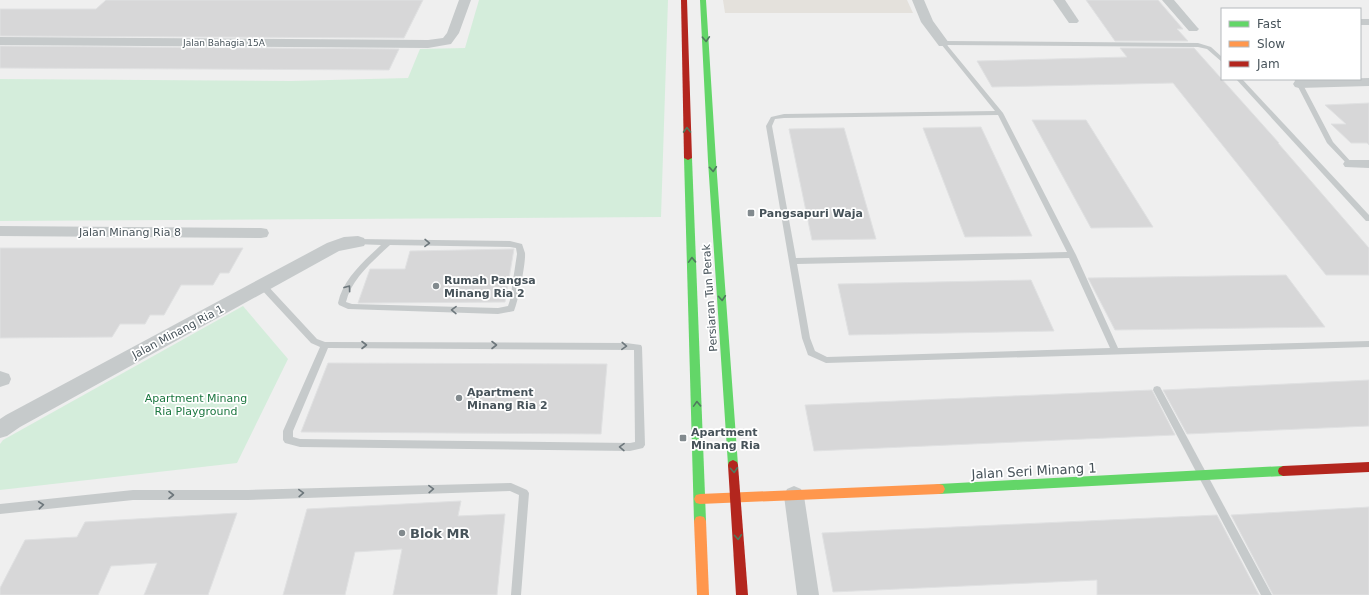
<svg xmlns="http://www.w3.org/2000/svg" width="1369" height="595" viewBox="0 0 1369 595" font-family="'DejaVu Sans',sans-serif">
<rect width="100%" height="100%" fill="#efefef"/>
<path fill="#e4e1dc" d="M 723,0 L 907,0 L 913,13 L 725,13 Z"/>
<g fill="#d4eddb">
<path d="M 479,0 L 668,0 L 661,217 L 0,221 L 0,79 L 291,81 L 408,78 L 420,49 L 465,48 Z"/>
<path d="M 243,306 L 288,359 L 237,463 L 0,490 L 0,444 L 3,440 Z"/>
</g>
<g fill="#d7d7d8" stroke="#e0e1e2">
<path d="M 106,0 L 423,0 L 404,38 L 0,36 L 0,9 L 96,9 Z"/>
<path d="M 1086,0 L 1158,0 L 1183,29 L 1177,29 L 1188,41 L 1115,41 Z"/>
<path d="M 0,46 L 399,49 L 389,70 L 0,68 Z"/>
<path d="M 1120,48 L 1194,48 L 1279,143 L 1278,143 L 1369,248 L 1369,275 L 1326,275 L 1173,83 L 992,87 L 977,61 L 1127,57 Z"/>
<path d="M 1369,103 L 1369,145 L 1367,143 L 1351,143 L 1331,124 L 1346,124 L 1325,105 Z"/>
<path d="M 1032,120 L 1086,120 L 1153,227 L 1091,228 Z"/>
<path d="M 981,127 L 1032,236 L 965,237 L 923,128 Z"/>
<path d="M 844,128 L 876,239 L 812,240 L 789,129 Z"/>
<path d="M 0,248 L 243,248 L 229,273 L 220,273 L 213,285 L 181,285 L 164,315 L 150,315 L 145,324 L 120,324 L 112,337 L 0,338 Z"/>
<path d="M 514,249 L 505,302 L 358,303 L 370,269 L 405,269 L 410,251 Z"/>
<path d="M 1286,275 L 1325,327 L 1115,330 L 1088,278 Z"/>
<path d="M 1031,280 L 1054,331 L 849,335 L 838,284 Z"/>
<path d="M 328,363 L 607,364 L 601,434 L 301,432 Z"/>
<path d="M 1369,380 L 1369,426 L 1187,434 L 1163,390 Z"/>
<path d="M 1152,390 L 1175,435 L 814,451 L 805,405 Z"/>
<path d="M 461,501 L 458,516 L 505,514 L 497,595 L 393,595 L 402,549 L 355,552 L 345,595 L 283,595 L 307,509 Z"/>
<path d="M 1369,507 L 1369,595 L 1273,595 L 1231,515 Z"/>
<path d="M 237,513 L 208,595 L 144,595 L 157,563 L 111,566 L 98,595 L 0,595 L 0,588 L 25,540 L 77,537 L 85,522 Z"/>
<path d="M 1217,515 L 1259,595 L 1097,595 L 1097,580 L 833,592 L 822,533 Z"/>
</g>
<g fill="none" stroke-linecap="round" stroke-linejoin="round">
<g fill="#c6cacb" fill-rule="evenodd">
<path d="M 943,41 L 1198,43 L 1211,47 L 1222,57 L 1222,62 L 1207,49 L 1198,47 L 947,45 L 1003,113 L 1076,255 L 1118,348 L 1369,341 L 1369,347 L 826,363 L 808,355 L 802,338 L 766,126 L 771,117 L 784,114 L 995,111 L 941,44 L 941,42 ZM 998,115 L 1067,252 L 796,258 L 772,126 L 775,119 L 784,118 ZM 1069,258 L 1110,348 L 827,357 L 815,351 L 810,338 L 797,264 Z"/>
<path d="M 1236,79 L 1242,79 L 1369,215 L 1369,221 L 1366,221 Z"/>
<path d="M 1294,79 L 1300,79 L 1333,142 L 1352,163 L 1352,165 L 1348,165 L 1327,143 Z"/>
<path d="M 358,239 L 510,241 L 522,244 C 523,247 524,250 525,253 C 526,263 518,302 514,311 L 498,314 L 348,309 L 339,305 L 338,303 C 343,279 364,261 381,245 L 355,244 L 354,242 L 355,240 ZM 390,245 L 510,247 L 516,248 L 517,254 L 510,300 L 508,306 L 498,308 L 352,304 L 346,302 C 351,279 374,260 390,245 Z"/>
<path d="M 263,283 L 266,284 L 317,339 L 325,342 L 626,343 L 641,345 L 642,347 L 645,445 L 643,448 L 630,451 L 300,447 L 285,443 L 283,440 L 283,431 L 320,347 L 311,343 L 260,288 L 259,286 ZM 328,348 L 634,350 L 635,442 L 630,443 L 300,439 L 293,437 L 293,431 Z"/>
<path d="M 1157,386 L 1160,387 L 1272,595 L 1261,595 L 1153,390 L 1154,387 Z"/>
<path d="M 511,483 L 527,490 L 529,493 L 521,595 L 511,595 L 519,495 L 510,491 L 248,500 L 133,500 L 0,514 L 0,504 L 133,490 L 248,490 Z"/>
</g>
<g fill="#c6cacb" fill-rule="evenodd">
<path d="M 459,0 L 471,0 L 459,33 L 451,44 L 428,48 L 0,45 L 0,37 L 428,40 L 443,38 L 447,33 Z"/>
<path d="M 912,0 L 924,0 L 933,21 L 949,43 L 947,46 L 939,46 L 921,22 Z"/>
<path d="M 1053,0 L 1065,0 L 1079,21 L 1077,23 L 1069,23 Z"/>
<path d="M 1162,0 L 1174,0 L 1197,27 L 1199,29 L 1197,31 L 1189,31 Z"/>
<rect x="1360" y="19" width="9" height="6"/>
<path d="M 1369,78 L 1369,86 L 1299,88 L 1295,87 L 1293,84 L 1295,81 L 1299,80 Z"/>
<path d="M 1350,160 L 1369,160 L 1369,168 L 1345,167 L 1343,164 L 1345,161 Z"/>
<path d="M 0,226 L 261,228 L 267,229 L 269,233 L 267,237 L 261,238 L 0,236 Z"/>
<path d="M 358,236 L 364,238 L 366,242 L 364,246 L 339,251 L 20,427 L 7,436 L 0,438 L 0,419 L 6,415 L 327,243 L 344,237 Z"/>
<path d="M 0,371 L 9,374 L 11,379 L 9,384 L 0,387 Z"/>
<path d="M 794,486 L 801,489 L 804,496 L 819,595 L 797,595 L 784,496 L 787,489 Z"/>
</g>
<g fill="#63d668" fill-rule="evenodd">
<path d="M 700,0 L 706,0 L 716,161 L 738,465 L 737,468 L 733,470 L 729,468 L 728,465 L 708,161 Z"/>
<path d="M 685,156 L 691,156 L 692,158 L 706,521 L 704,525 L 700,526 L 696,525 L 694,521 L 684,158 Z"/>
<path d="M 1283,466 L 1287,468 L 1288,471 L 1287,474 L 1283,476 L 939,494 L 935,493 L 933,489 L 935,485 L 939,484 Z"/>
</g>
<g fill="#ff974d" fill-rule="evenodd">
<path d="M 939,484 L 943,485 L 945,489 L 943,493 L 939,494 L 700,504 L 696,503 L 694,499 L 696,495 L 700,494 Z"/>
<path d="M 700,516 L 704,517 L 706,521 L 709,595 L 697,595 L 694,521 L 696,517 Z"/>
</g>
<g fill="#b3261e" fill-rule="evenodd">
<path d="M 681,0 L 687,0 L 692,158 L 688,160 L 684,158 Z"/>
<path d="M 733,460 L 737,462 L 738,465 L 748,595 L 736,595 L 728,465 L 729,462 Z"/>
<path d="M 1369,462 L 1369,472 L 1283,476 L 1279,474 L 1278,471 L 1279,468 L 1283,466 Z"/>
</g>
</g>
<defs><path id="oneway-chevron" d="M-2-3.5L2.5 0L-2 3.5" fill="none" stroke-width="1.6" stroke-linecap="round" stroke-linejoin="round"/></defs>
<g stroke="#4f7a5e">
<use href="#oneway-chevron" transform="translate(706 39) rotate(87)"/>
<use href="#oneway-chevron" transform="translate(687 130) rotate(-91)"/>
<use href="#oneway-chevron" transform="translate(713 169) rotate(86)"/>
<use href="#oneway-chevron" transform="translate(692 260) rotate(-92)"/>
<use href="#oneway-chevron" transform="translate(722 298) rotate(86)"/>
<use href="#oneway-chevron" transform="translate(697 404) rotate(-92)"/>
<use href="#oneway-chevron" transform="translate(734 470) rotate(86)"/>
<use href="#oneway-chevron" transform="translate(738 537) rotate(86)"/>
</g>
<g stroke="#6d777c">
<use href="#oneway-chevron" transform="translate(427 243) rotate(1)"/>
<use href="#oneway-chevron" transform="translate(348 288) rotate(-54)"/>
<use href="#oneway-chevron" transform="translate(454 310) rotate(-179)"/>
<use href="#oneway-chevron" transform="translate(364 345)"/>
<use href="#oneway-chevron" transform="translate(494 345)"/>
<use href="#oneway-chevron" transform="translate(624 346) rotate(3)"/>
<use href="#oneway-chevron" transform="translate(622 447) rotate(-179)"/>
<use href="#oneway-chevron" transform="translate(431 489) rotate(-2)"/>
<use href="#oneway-chevron" transform="translate(301 493) rotate(-2)"/>
<use href="#oneway-chevron" transform="translate(171 495)"/>
<use href="#oneway-chevron" transform="translate(41 505) rotate(-6)"/>
</g>
<g fill="#828a8e" stroke="#fff" stroke-width="1.5">
<rect x="747" y="209" width="8" height="8" rx="2"/>
<circle cx="436" cy="286" r="4"/>
<circle cx="459" cy="398" r="4"/>
<rect x="679" y="434" width="8" height="8" rx="2"/>
<circle cx="402" cy="533" r="4"/>
</g>
<g text-anchor="middle" dominant-baseline="central" stroke-width="3.5" stroke-linejoin="round" paint-order="stroke">
<g font-size="9" fill="#47535a" stroke="#fff">
<text x="224" y="43">Jalan Bahagia 15A</text>
</g>
<g font-size="11" font-weight="bold" fill="#47535a" stroke="#fff" text-anchor="start">
<text x="759" y="213">Pangsapuri Waja</text>
<text x="444" y="280">Rumah Pangsa<tspan x="444" dy="13">Minang Ria 2</tspan></text>
<text x="467" y="392">Apartment<tspan x="467" dy="13">Minang Ria 2</tspan></text>
<text x="691" y="432">Apartment<tspan x="691" dy="13">Minang Ria</tspan></text>
</g>
<g font-size="11" fill="#47535a" stroke="#fff">
<text x="130" y="232">Jalan Minang Ria 8</text>
<text transform="translate(710 298) rotate(-94)">Persiaran Tun Perak</text>
<text transform="translate(178 332) rotate(-28)">Jalan Minang Ria 1</text>
</g>
<g font-size="11" fill="#1c7740" stroke="#fff">
<text x="196" y="398">Apartment Minang<tspan x="196" dy="13">Ria Playground</tspan></text>
</g>
<g font-size="13" fill="#47535a" stroke="#fff">
<text transform="translate(1034 471) rotate(-3)">Jalan Seri Minang 1</text>
</g>
<g font-size="13" font-weight="bold" fill="#47535a" stroke="#fff" text-anchor="start">
<text x="410" y="533">Blok MR</text>
</g>
</g>
<rect x="1221" y="8" width="140" height="72" fill="#ffffff" stroke="#b5babd"/>
<rect x="1229" y="21" width="20" height="6" fill="#63d668" stroke="#b5babd"/>
<text x="1257" y="28" font-size="12" fill="#47535a">Fast</text>
<rect x="1229" y="41" width="20" height="6" fill="#ff974d" stroke="#b5babd"/>
<text x="1257" y="48" font-size="12" fill="#47535a">Slow</text>
<rect x="1229" y="61" width="20" height="6" fill="#b3261e" stroke="#b5babd"/>
<text x="1257" y="68" font-size="12" fill="#47535a">Jam</text>
</svg>
